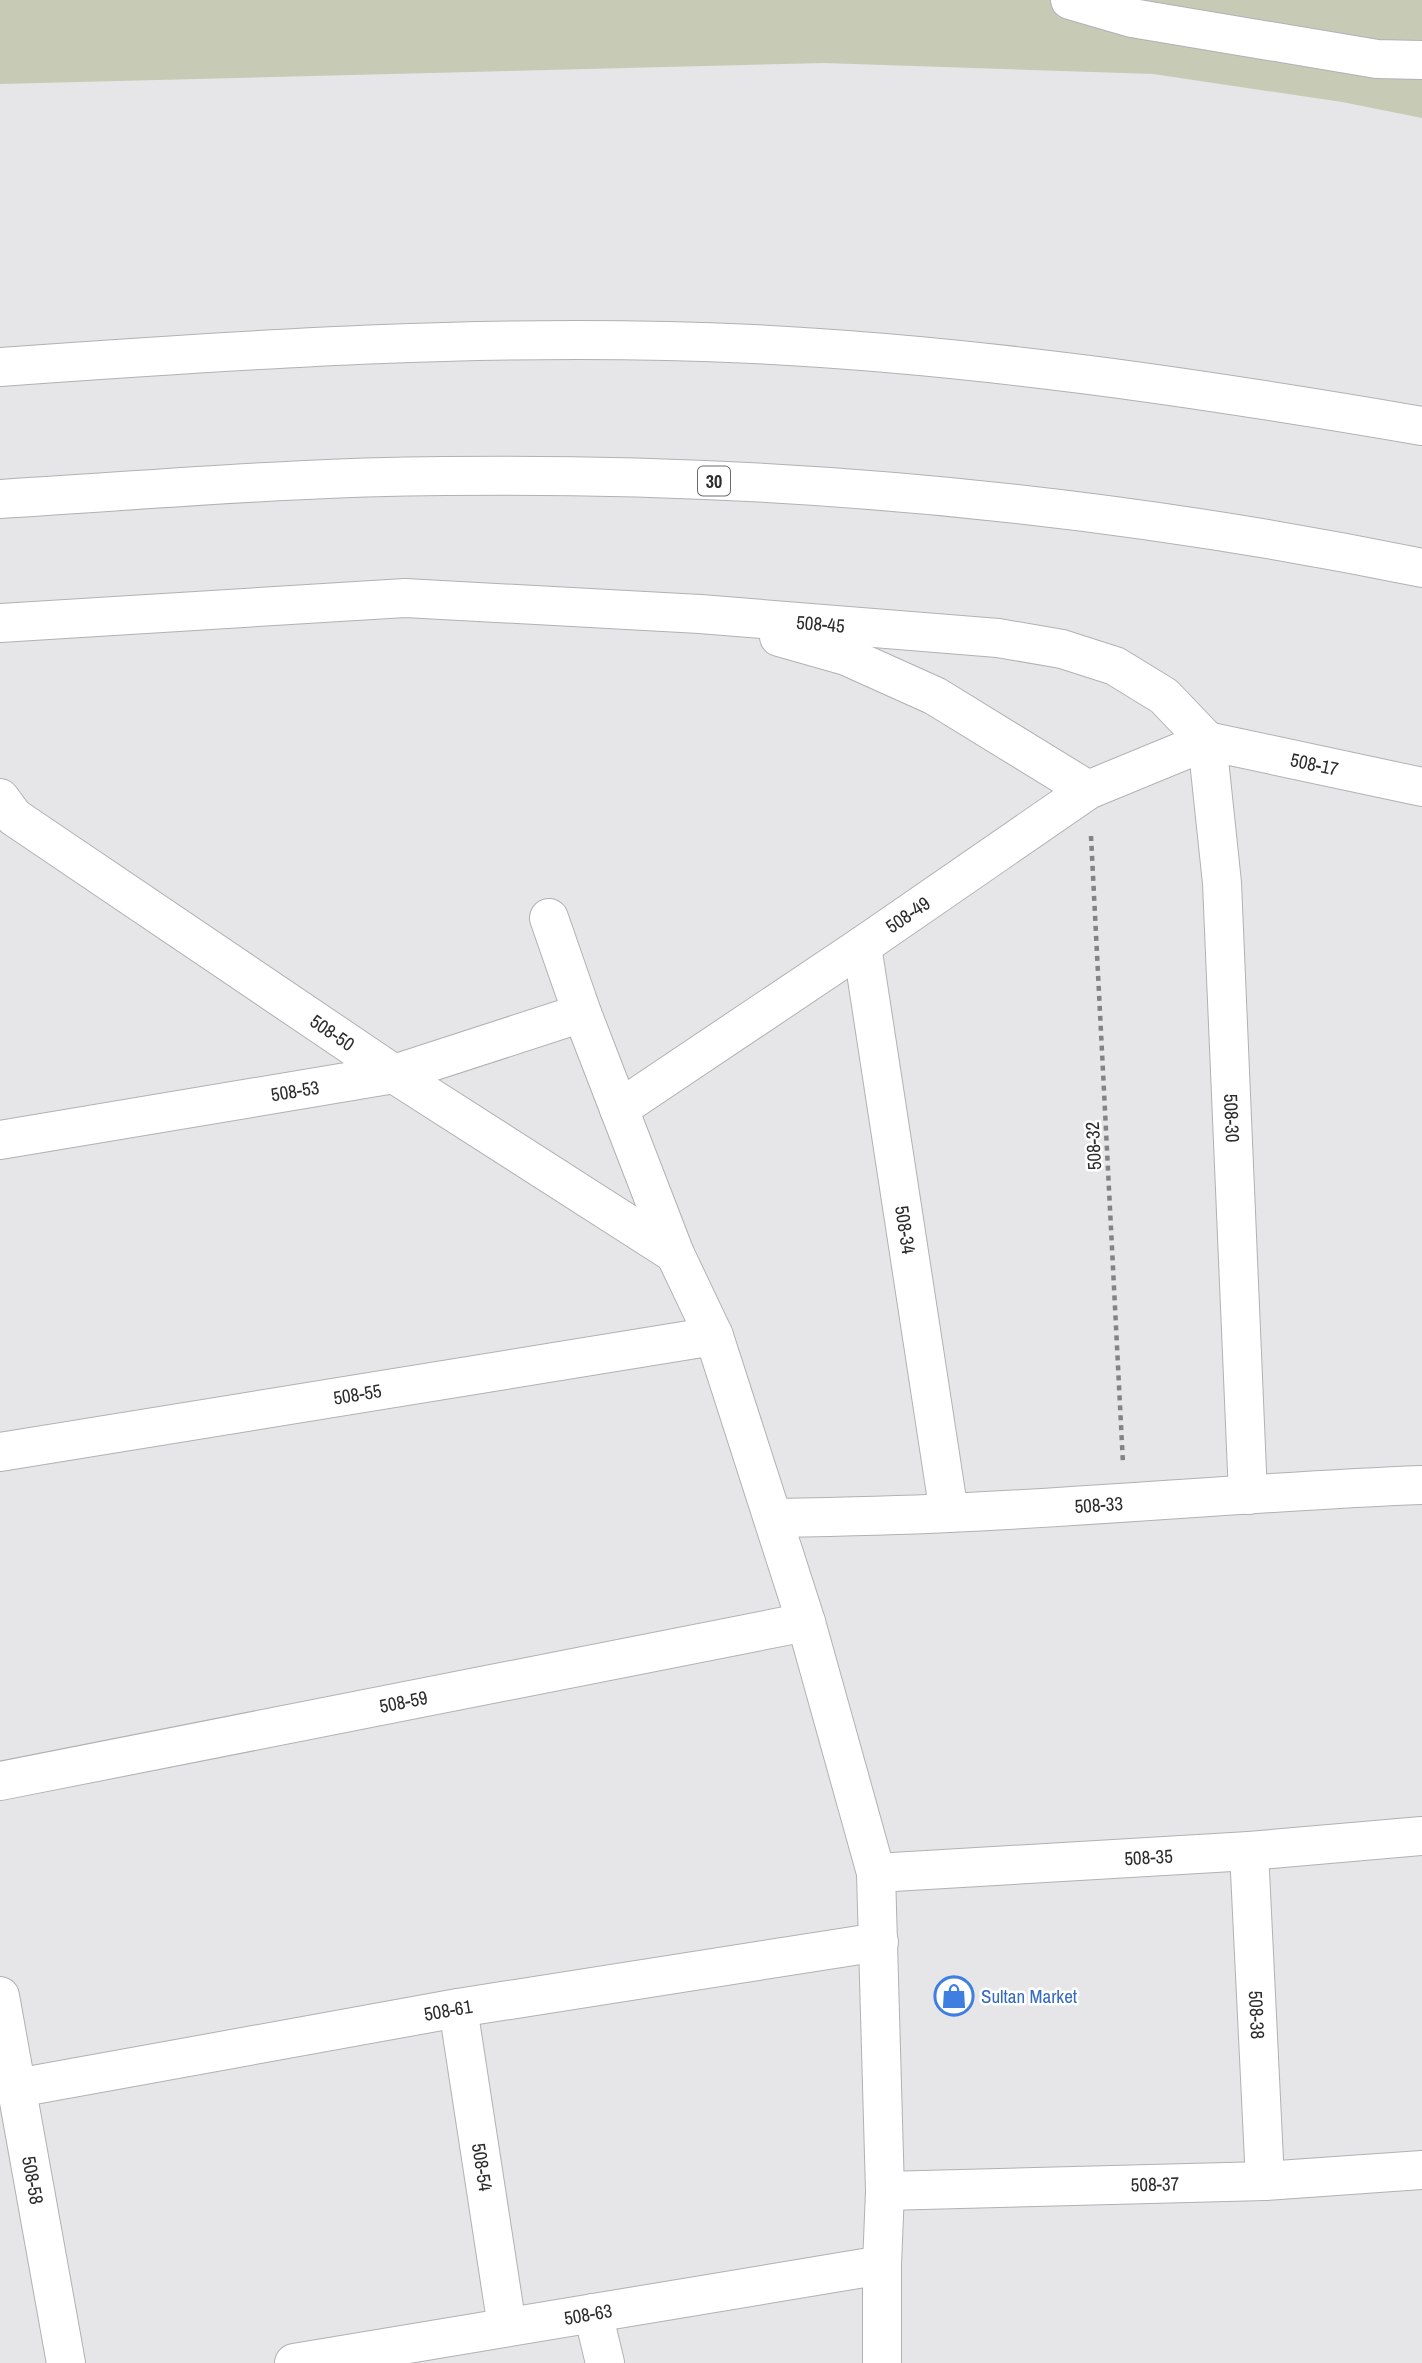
<svg xmlns="http://www.w3.org/2000/svg" width="1422" height="2363" viewBox="0 0 1422 2363" font-family="'Archivo Narrow',sans-serif">
<rect width="100%" height="100%" fill="#e6e6e9"/>
<path fill="#c7cbb5" d="M 0,0 L 1422,0 L 1422,118 L 1342,102 L 1153,74 L 824,63 L 0,84 Z"/>
<g fill="none" stroke-linecap="round" stroke-linejoin="round">
<g stroke="#b1b1b4" stroke-width="40">
<g id="minor">
<path d="M 1070,0 L 1132,18 L 1377,59 L 1422,60"/>
<path id="s1" d="M 0,623 L 405,598 L 700,614 L 998,638 L 1062,649 L 1115,666 L 1164,696 L 1207,741"/>
<path d="M 779,637 L 846,656 L 935,696 L 1088,790"/>
<path id="s2" d="M 1207,741 L 1222,883 L 1248,1495"/>
<path id="s3" d="M 1207,741 L 1422,787"/>
<path id="s4" d="M 0,798 L 14,817 L 394,1074 L 675,1254"/>
<path id="s5" d="M 862,946 L 949,1513"/>
<path id="s6" d="M 619,1109 L 862,946 L 1088,790 L 1207,741"/>
<path id="s7" d="M 0,1140 L 394,1074 L 582,1013"/>
<path id="s8" d="M 0,1452 L 714,1336"/>
<path id="s9" d="M 773,1518 C 831,1517 890,1516 949,1513 C 1107,1506 1264,1491 1422,1485"/>
<path id="s10" d="M 0,1781 L 806,1622"/>
<path id="s11" d="M 1249,1851 L 1265,2181"/>
<path id="s12" d="M 876,1873 L 1249,1851 L 1422,1836"/>
<path id="s13" d="M 0,1996 L 66,2363"/>
<path id="s14" d="M 458,2008 L 507,2327"/>
<path id="s15" d="M 17,2088 L 458,2008 L 879,1942"/>
<path id="s16" d="M 885,2191 L 1265,2181 L 1422,2170"/>
<path d="M 593,2313 L 605,2363"/>
<path id="s17" d="M 294,2363 L 882,2265"/>
</g>
</g>
<g stroke="#b1b1b4" stroke-width="40">
<path id="tertiary" d="M 549,918 L 582,1013 L 675,1254 L 714,1336 L 806,1622 L 876,1873 L 885,2191 L 882,2265 L 882,2363"/>
</g>
<g stroke="#b1b1b4" stroke-width="40">
<g id="primary">
<path d="M 0,367 C 251,349 501,332 753,344 C 978,355 1200,388 1422,426"/>
<path d="M 0,499 C 148,490 296,477 445,476 C 772,472 1101,502 1422,568"/>
</g>
</g>
<path stroke="#838385" stroke-width="4.5" stroke-dasharray="5 5" stroke-linecap="butt" d="M 1091,836 L 1123,1464"/>
<use href="#minor" stroke="#fff" stroke-width="38"/>
<use href="#tertiary" stroke="#fff" stroke-width="38"/>
<use href="#primary" stroke="#fff" stroke-width="38"/>
</g>
<defs>
<g id="shop-ring" transform="scale(2.0125)"><circle r="9.5" fill="#fff" stroke="#3f7fe0" stroke-width="1.5"/><path d="M-5-2.5h2.3a2.7 3.5 0 0 1 5.4 0H5L5.5 6h-11ZM-1.5-2.5h3a1.5 2.3 0 0 0-3 0Z" fill="#3f7fe0"/></g>
</defs>
<g fill-rule="evenodd">
<use href="#shop-ring" x="954" y="1996"/>
</g>
<g text-anchor="middle" dominant-baseline="central" stroke-width="5" stroke-linejoin="round" paint-order="stroke">
<rect fill="#fff" stroke="#6b6b6c" stroke-width="2" x="698" y="466.5" width="32" height="29" rx="5"/>
<g font-size="18" font-weight="bold" fill="#2c2c2d">
<text x="714" y="481">30</text>
</g>
<g font-size="19" fill="#2c2c2d" stroke="#fff">
<text stroke="none"><textPath href="#s1" startOffset="822">508-45</textPath></text>
<text stroke="none"><textPath href="#s3" startOffset="110">508-17</textPath></text>
<text stroke="none"><textPath href="#s6" startOffset="348">508-49</textPath></text>
<text stroke="none"><textPath href="#s4" startOffset="408">508-50</textPath></text>
<text stroke="none"><textPath href="#s7" startOffset="299">508-53</textPath></text>
<text stroke="none"><textPath href="#s2" startOffset="378">508-30</textPath></text>
<text transform="translate(1093 1146) rotate(-93)">508-32</text>
<text stroke="none"><textPath href="#s5" startOffset="287">508-34</textPath></text>
<text stroke="none"><textPath href="#s8" startOffset="362">508-55</textPath></text>
<text stroke="none"><textPath href="#s9" startOffset="326">508-33</textPath></text>
<text stroke="none"><textPath href="#s10" startOffset="411">508-59</textPath></text>
<text stroke="none"><textPath href="#s12" startOffset="273">508-35</textPath></text>
<text stroke="none"><textPath href="#s15" startOffset="438">508-61</textPath></text>
<text stroke="none"><textPath href="#s11" startOffset="164">508-38</textPath></text>
<text stroke="none"><textPath href="#s14" startOffset="161">508-54</textPath></text>
<text stroke="none"><textPath href="#s13" startOffset="187">508-58</textPath></text>
<text stroke="none"><textPath href="#s16" startOffset="270">508-37</textPath></text>
<text stroke="none"><textPath href="#s17" startOffset="298">508-63</textPath></text>
</g>
<g font-size="19" fill="#366cbe" stroke="#fff" text-anchor="start">
<text x="981" y="1996">Sultan Market</text>
</g>
</g>
</svg>
